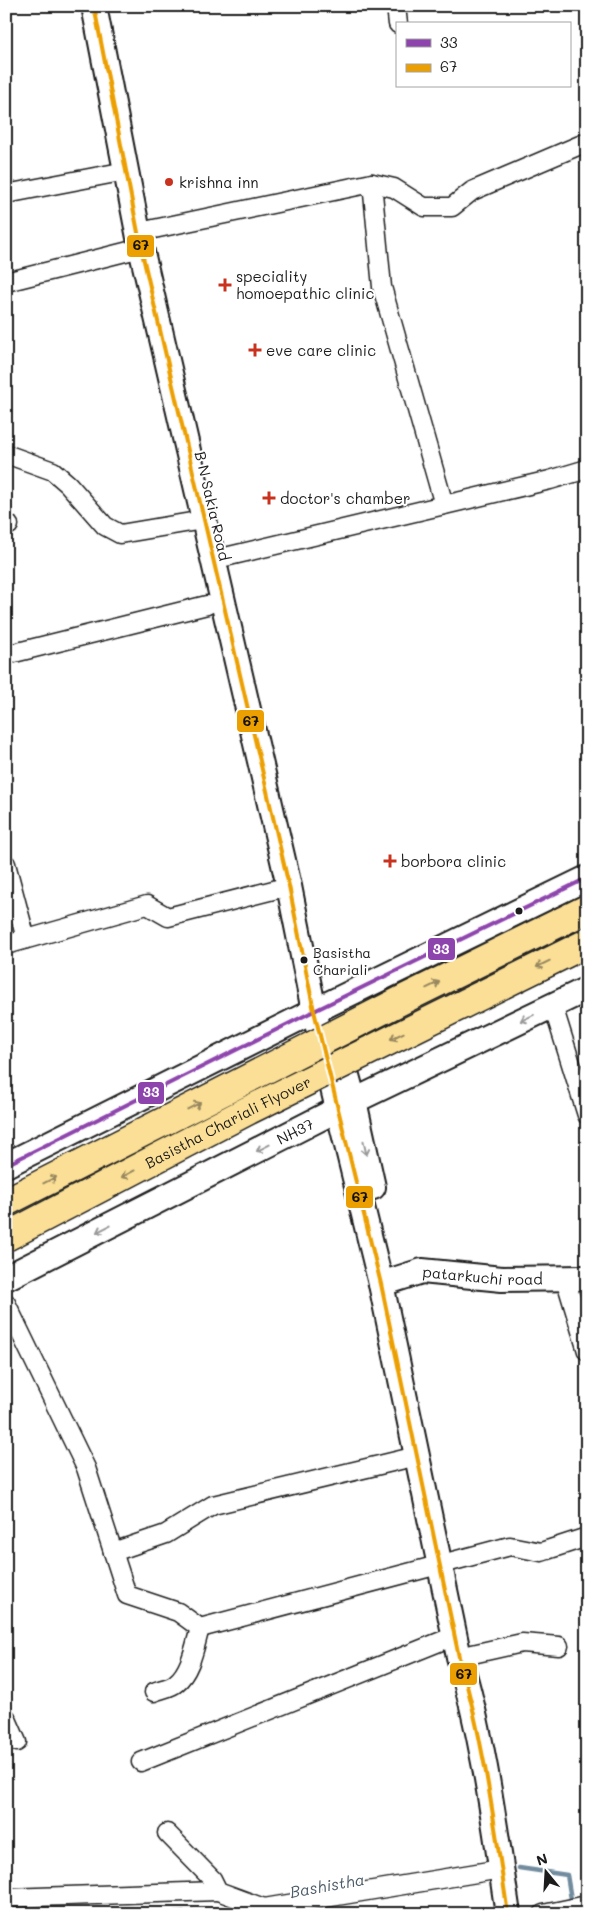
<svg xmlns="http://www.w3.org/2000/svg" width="593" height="1920" viewBox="0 0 593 1920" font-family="Mali,sans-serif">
<rect width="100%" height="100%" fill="#fff"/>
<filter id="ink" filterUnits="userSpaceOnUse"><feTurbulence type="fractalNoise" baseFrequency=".02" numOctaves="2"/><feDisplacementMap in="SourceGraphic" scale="10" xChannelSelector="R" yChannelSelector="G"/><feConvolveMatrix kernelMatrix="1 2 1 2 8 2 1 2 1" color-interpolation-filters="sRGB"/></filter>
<g filter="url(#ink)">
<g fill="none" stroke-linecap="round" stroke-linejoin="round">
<g stroke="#728c9f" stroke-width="4.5">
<path d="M 519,1868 L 567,1875 L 572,1905"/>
<path d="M 166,1914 L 249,1909"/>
</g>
<g stroke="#1c1c1c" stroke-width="21">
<g id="street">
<path d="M 396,6 L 398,24"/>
<path d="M 372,183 L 382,287 L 444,505"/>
<path d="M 6,194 L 126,171"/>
<path d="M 149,230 L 372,183 L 394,188 L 424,207 L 452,207 L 472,191 L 587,142"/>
<path d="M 6,282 L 141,248"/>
<path d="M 6,454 L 53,471 L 68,484 L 105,526 L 120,534 L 203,520"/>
<path d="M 6,525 L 9,525"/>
<path d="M 225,557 L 550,480 L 587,469"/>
<path d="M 6,655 L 207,605"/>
<path d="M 6,864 L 26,939"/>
<path d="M 6,945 L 147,905 L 168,917 L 289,886"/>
<path d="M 553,1006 L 587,1115"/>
<path d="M 565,1278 L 587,1351"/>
<path d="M 6,1303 L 86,1468 L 127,1595 L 178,1612 L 200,1628 L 510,1546 L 541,1552 L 587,1537"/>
<path d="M 113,1552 L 166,1534 L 213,1505 L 417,1456"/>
<path d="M 459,1657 L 522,1643 L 559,1646"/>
<path d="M 154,1692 C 160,1689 171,1688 176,1683 C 191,1671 195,1645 200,1628"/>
<path d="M 6,1717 L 17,1742"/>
<path d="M 141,1762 L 454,1636"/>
<path d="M 167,1833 L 212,1879 L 218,1891 L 264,1908 L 259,1914"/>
<path d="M 6,1898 L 218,1891"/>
<path d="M 264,1908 L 501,1869"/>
<path d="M 543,1914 L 587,1905"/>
</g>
</g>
<g stroke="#1c1c1c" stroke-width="28">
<g id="secondary">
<path d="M 94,6 L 141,248 L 289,886 L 314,1011 L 381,1284 L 459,1657 C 484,1740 495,1828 508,1914"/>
<path d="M 339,1047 L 354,1101 L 373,1187"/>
<path d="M 6,1165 L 314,1011 L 587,878"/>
<path id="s1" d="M 6,1278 L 354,1101 L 587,989"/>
<path id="s2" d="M 381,1284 L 422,1271 L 502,1279 L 587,1278"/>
</g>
</g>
<use href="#street" stroke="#fff" stroke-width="18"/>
<use href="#secondary" stroke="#fff" stroke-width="24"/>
<g stroke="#1c1c1c" stroke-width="31" stroke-linecap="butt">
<g id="highway-bridge">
<path d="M 6,1202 L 406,998 L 587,909"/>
<path id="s3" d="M 6,1237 L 249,1110 L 587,943"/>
</g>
</g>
<use href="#highway-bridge" stroke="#fbdf96" stroke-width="28"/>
<g stroke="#fff" stroke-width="8">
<path id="bus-1" d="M 6,1165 L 314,1011 L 587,878"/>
</g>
<g stroke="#fff" stroke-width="8">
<path id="bus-2" d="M 94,6 L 141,248 L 289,886 L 314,1011 L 381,1284 L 459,1657 C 484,1740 495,1828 508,1914"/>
</g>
<use href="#bus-1" stroke="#8e44ad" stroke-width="4"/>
<use href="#bus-2" stroke="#ec9f01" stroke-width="4"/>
</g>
<defs><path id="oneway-shaft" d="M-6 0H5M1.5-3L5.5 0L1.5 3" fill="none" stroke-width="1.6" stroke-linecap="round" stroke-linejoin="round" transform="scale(1.25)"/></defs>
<g stroke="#97875f">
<use href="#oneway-shaft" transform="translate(543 964) rotate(154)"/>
<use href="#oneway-shaft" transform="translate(433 985) rotate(-26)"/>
<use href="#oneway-shaft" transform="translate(397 1036) rotate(154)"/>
<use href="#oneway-shaft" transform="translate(194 1106) rotate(-27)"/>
<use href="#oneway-shaft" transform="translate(128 1174) rotate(152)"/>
<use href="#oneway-shaft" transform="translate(50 1180) rotate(-27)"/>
</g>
<g stroke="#999">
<use href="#oneway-shaft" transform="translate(527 1018) rotate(155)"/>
<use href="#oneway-shaft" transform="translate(263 1148) rotate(153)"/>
<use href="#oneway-shaft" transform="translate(365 1148) rotate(78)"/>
<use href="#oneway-shaft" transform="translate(103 1229) rotate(153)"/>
</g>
</g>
<g fill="#c8321e" stroke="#fff" stroke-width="2">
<circle cx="169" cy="182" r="5"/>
<path d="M222.5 277.5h5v5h5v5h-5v5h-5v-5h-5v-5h5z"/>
<path d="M252.5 342.5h5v5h5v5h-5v5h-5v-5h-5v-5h5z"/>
<path d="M266.5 490.5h5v5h5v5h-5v5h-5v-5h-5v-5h5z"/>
<path d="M387.5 853.5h5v5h5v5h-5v5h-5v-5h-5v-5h5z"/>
</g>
<g fill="#1c1c1c" stroke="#fff" stroke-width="2">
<circle cx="519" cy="911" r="4.5"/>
<circle cx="304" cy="960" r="4.5"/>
</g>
<g text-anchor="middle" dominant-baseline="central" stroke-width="4" stroke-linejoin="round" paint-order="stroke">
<g font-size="14" fill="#1c1c1c" stroke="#fff" text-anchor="start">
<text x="313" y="952">Basistha<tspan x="313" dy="17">Chariali</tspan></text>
</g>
<g font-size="15" fill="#1c1c1c" stroke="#fff" text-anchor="start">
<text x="179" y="182">krishna inn</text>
<text x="236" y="276">speciality<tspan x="236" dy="17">homoepathic clinic</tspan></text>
<text x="266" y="350">eve care clinic</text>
<text x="280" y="498">doctor's chamber</text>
<text x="401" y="861">borbora clinic</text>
</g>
<g font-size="15" fill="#1c1c1c" stroke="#fff">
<text transform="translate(213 506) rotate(77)">B N Sakia Road</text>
<text stroke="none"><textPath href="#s3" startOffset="250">Basistha Chariali Flyover</textPath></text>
<text stroke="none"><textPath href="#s1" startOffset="324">NH37</textPath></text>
<text stroke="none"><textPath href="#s2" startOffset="104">patarkuchi road</textPath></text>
</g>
<g font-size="16" font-style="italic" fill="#4e5d69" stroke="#fff">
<text transform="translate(327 1885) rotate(-10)">Bashistha</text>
</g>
</g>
<g stroke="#fff" stroke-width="2">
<rect x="126" y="234" width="29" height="24" rx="5" fill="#ec9f01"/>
<rect x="236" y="709" width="29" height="24" rx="5" fill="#ec9f01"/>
<rect x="427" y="937" width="29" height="24" rx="5" fill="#8e44ad"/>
<rect x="137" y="1081" width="28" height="24" rx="5" fill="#8e44ad"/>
<rect x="345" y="1185" width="29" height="24" rx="5" fill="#ec9f01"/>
<rect x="449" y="1662" width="29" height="24" rx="5" fill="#ec9f01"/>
</g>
<g font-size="14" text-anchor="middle" font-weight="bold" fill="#fff">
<text x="441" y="954">33</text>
<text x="151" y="1097">33</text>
</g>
<g font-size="14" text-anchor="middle" font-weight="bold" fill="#111">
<text x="141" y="250">67</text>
<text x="251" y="726">67</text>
<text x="360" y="1202">67</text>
<text x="464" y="1679">67</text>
</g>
<rect width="593" height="1920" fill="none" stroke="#fff" stroke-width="25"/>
<rect x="12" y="12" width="568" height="1895" fill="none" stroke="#1c1c1c" stroke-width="2" filter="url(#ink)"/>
<rect x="396" y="22" width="175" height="65" fill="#ffffff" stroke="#a4a4a4"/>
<rect x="406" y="39" width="25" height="8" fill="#8e44ad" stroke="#a4a4a4"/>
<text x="440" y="48" font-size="15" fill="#1c1c1c">33</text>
<rect x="406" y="64" width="25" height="8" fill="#ec9f01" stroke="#a4a4a4"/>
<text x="440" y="72" font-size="15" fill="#1c1c1c">67</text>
<g transform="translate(546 1872) rotate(342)" stroke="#ffffff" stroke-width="4" paint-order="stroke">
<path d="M0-4L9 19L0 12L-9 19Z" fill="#1c1c1c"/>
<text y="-8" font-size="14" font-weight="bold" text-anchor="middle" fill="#1c1c1c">N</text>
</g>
</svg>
